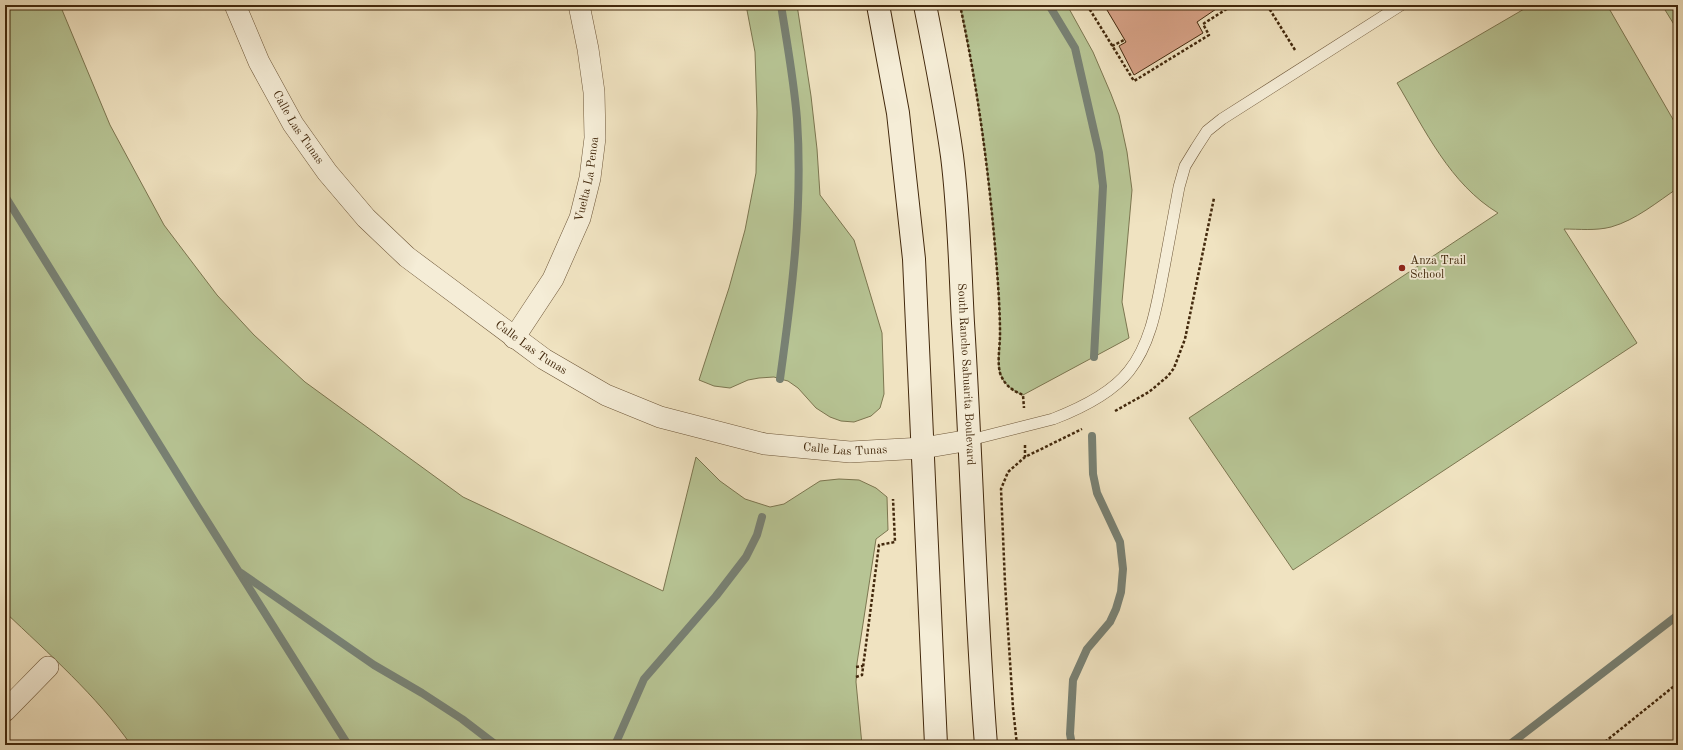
<svg xmlns="http://www.w3.org/2000/svg" width="1683" height="750" viewBox="0 0 1683 750" font-family="'Old Standard TT',serif">
<rect width="100%" height="100%" fill="#f0e3c1"/>
<filter id="stains"><feTurbulence type="fractalNoise" baseFrequency=".005" numOctaves="4"/><feColorMatrix values="0 0 0 0 .2 0 0 0 0 .09 0 0 0 0 .02 0 0 0 .5 -.17"/></filter>
<radialGradient id="worn" r=".72"><stop offset=".6" stop-color="#630" stop-opacity="0"/><stop offset="1" stop-color="#630" stop-opacity=".3"/></radialGradient>
<g fill="#b7c494" stroke="#7c7650">
<path d="M 5,5 L 60,5 L 110,125 L 164,225 L 217,295 L 254,335 L 305,382 L 463,497 L 663,591 L 696,457 L 720,481 L 745,499 L 770,507 L 784,504 L 820,481 L 839,479 L 859,480 L 876,488 L 887,497 L 888,530 L 876,539 L 857,663 L 856,682 L 862,745 L 131,745 C 97,696 48,653 5,612 Z"/>
<path d="M 746,5 L 797,5 L 811,96 L 817,149 L 820,195 L 854,240 L 882,333 L 884,394 L 880,408 L 871,416 L 854,422 L 841,421 L 830,417 L 816,408 L 798,388 L 788,381 L 780,379 L 774,377 L 759,378 L 748,380 L 730,388 L 714,386 L 699,380 L 729,288 L 745,230 L 756,173 L 757,112 L 755,52 Z"/>
<path d="M 960,5 L 1067,5 L 1093,52 L 1111,94 L 1119,115 L 1127,152 L 1132,190 L 1122,302 L 1129,338 L 1023,395 C 1013,391 1004,385 1000,373 C 997,361 1000,347 1000,334 C 1000,309 998,283 996,258 C 989,173 978,89 960,5 Z"/>
<path d="M 1531,5 L 1607,5 L 1678,128 L 1678,188 C 1657,202 1636,220 1611,227 C 1595,231 1579,229 1564,229 L 1637,343 L 1293,570 L 1189,418 L 1498,213 C 1450,184 1425,130 1397,83 Z"/>
<path d="M 1662,5 L 1678,5 L 1678,31 Z"/>
</g>
<g fill="none" stroke-linecap="round" stroke-linejoin="round">
<g stroke="#788174" stroke-width="8">
<path d="M 1049,5 L 1075,48 L 1099,153 L 1103,186 L 1094,357"/>
<path d="M 5,196 L 198,507 L 348,745"/>
<path d="M 780,379 C 792,293 803,206 797,119 C 794,81 787,43 781,5"/>
<path d="M 241,573 L 374,665 L 422,693 L 462,719 L 496,745"/>
<path d="M 615,745 L 644,679 L 716,596 L 746,557 L 757,535 L 762,517"/>
<path d="M 1072,745 L 1070,734 L 1073,680 L 1087,649 L 1110,622 L 1116,609 L 1121,592 L 1123,569 L 1120,542 L 1097,493 L 1093,474 L 1092,436"/>
<path d="M 1509,745 L 1678,615"/>
</g>
</g>
<path fill="#d7a287" stroke="#42280c" d="M 1104,5 L 1222,5 L 1197,22 L 1203,33 L 1134,75 L 1119,46 L 1126,42 Z"/>
<g fill="none" stroke-linecap="round" stroke-linejoin="round">
<g stroke="#6e5739" stroke-width="12">
<path id="lane" d="M 970,440 L 1053,419 C 1079,409 1111,394 1129,371 C 1152,342 1157,303 1164,268 C 1169,241 1174,214 1179,187 L 1185,166 L 1196,148 L 1207,131 L 1222,119 L 1401,5"/>
</g>
<g stroke="#6e5739" stroke-width="22">
<g id="street">
<path id="s1" d="M 235,5 L 259,62 L 293,124 L 327,172 L 366,218 L 407,257 L 544,359 L 606,395 L 660,417 L 765,444 L 850,452 L 923,448 L 970,440"/>
<path id="s2" d="M 514,338 L 553,279 L 580,218 L 590,178 L 595,138 L 594,92 L 588,49 L 579,5"/>
<path d="M 5,711 L 48,667"/>
</g>
</g>
<g stroke="#42280c" stroke-width="24">
<g id="secondary">
<path d="M 878,5 L 898,113 L 914,259 L 936,745"/>
<path id="s3" d="M 925,5 C 935,55 945,105 952,156 C 959,211 960,268 963,323 C 972,464 975,605 986,745"/>
</g>
</g>
<g stroke="#42280c" stroke-width="2.5" stroke-dasharray="3 2" stroke-linecap="butt">
<path d="M 960,5 C 978,89 989,173 996,258 C 998,283 1000,309 1000,334 C 1000,347 997,361 1000,373 C 1004,385 1013,391 1023,395 L 1024,408"/>
<path d="M 1087,5 L 1134,81 L 1209,35 L 1203,24 L 1233,5"/>
<path d="M 1267,5 L 1295,50"/>
<path d="M 1112,46 L 1124,40"/>
<path d="M 1115,411 L 1149,392 L 1168,376 L 1174,368 L 1185,339 L 1214,198"/>
<path d="M 1025,445 L 1025,457"/>
<path d="M 856,667 L 863,666"/>
<path d="M 856,677 L 862,675 L 879,545 L 895,542 L 893,499"/>
<path d="M 1017,745 L 1013,708 L 1005,583 L 1001,489 L 1008,472 L 1025,457 L 1082,429"/>
<path d="M 1601,745 L 1678,683"/>
</g>
<use href="#lane" stroke="#f5edd7" stroke-width="11"/>
<use href="#street" stroke="#f5edd7" stroke-width="21"/>
<use href="#secondary" stroke="#f5edd7" stroke-width="22"/>
</g>
<circle fill="#8f2418" stroke="#f5edd7" stroke-width="1.5" cx="1402" cy="268" r="4"/>
<g text-anchor="middle" dominant-baseline="central" stroke-width="3.5" stroke-linejoin="round" paint-order="stroke">
<g font-size="12" fill="#42280c" stroke="#f5edd7">
<text stroke="none"><textPath href="#s1" startOffset="138">Calle Las Tunas</textPath></text>
<text stroke="none"><textPath href="#s2" startOffset="177">Vuelta La Penoa</textPath></text>
<text stroke="none"><textPath href="#s1" startOffset="462">Calle Las Tunas</textPath></text>
<text stroke="none"><textPath href="#s3" startOffset="372">South Rancho Sahuarita Boulevard</textPath></text>
<text stroke="none"><textPath href="#s1" startOffset="798">Calle Las Tunas</textPath></text>
</g>
<g font-size="12" fill="#42280c" stroke="#f5edd7" text-anchor="start">
<text x="1410" y="261">Anza Trail<tspan x="1410" dy="14">School</tspan></text>
</g>
</g>
<rect width="1683" height="750" fill="none" stroke="#f0e3c1" stroke-width="20"/>
<rect x="6" y="6" width="1671" height="738" fill="none" stroke="#42280c" stroke-width="2"/>
<rect x="10" y="10" width="1663" height="730" fill="none" stroke="#42280c"/>
<rect width="100%" height="100%" filter="url(#stains)"/>
<rect width="100%" height="100%" fill="url(#worn)"/>
</svg>
